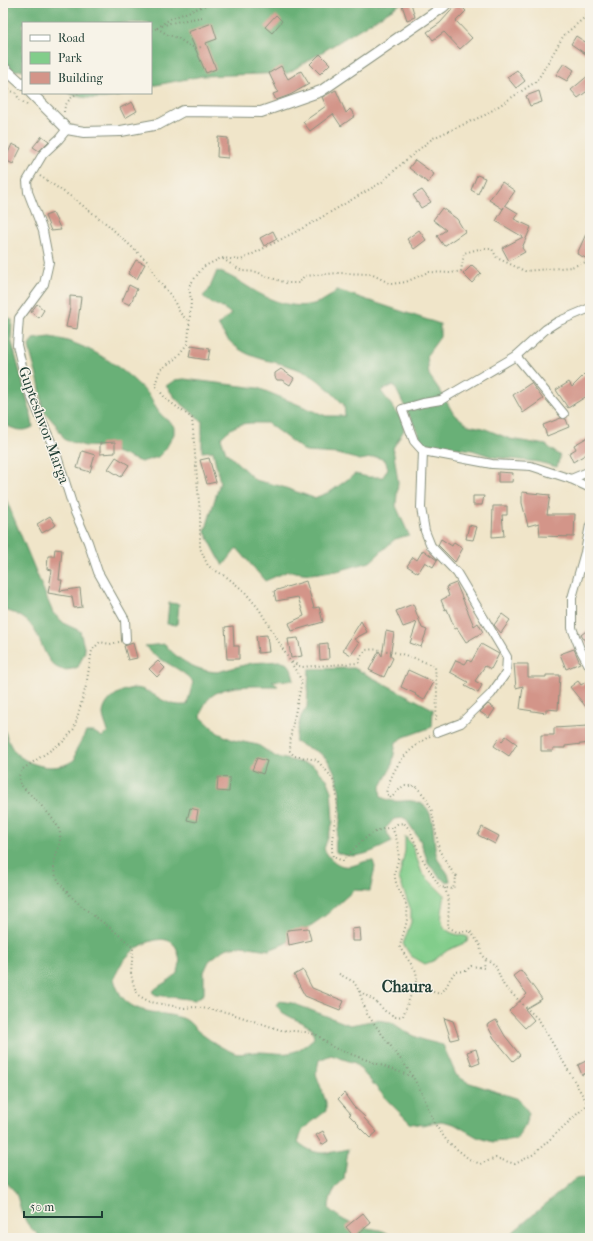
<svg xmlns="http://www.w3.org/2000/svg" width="593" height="1241" viewBox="0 0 593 1241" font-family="'IM FELL French Canon',serif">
<rect width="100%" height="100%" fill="#f7f3e8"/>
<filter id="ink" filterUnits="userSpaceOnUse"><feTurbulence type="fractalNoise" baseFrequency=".025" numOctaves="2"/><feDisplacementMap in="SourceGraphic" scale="8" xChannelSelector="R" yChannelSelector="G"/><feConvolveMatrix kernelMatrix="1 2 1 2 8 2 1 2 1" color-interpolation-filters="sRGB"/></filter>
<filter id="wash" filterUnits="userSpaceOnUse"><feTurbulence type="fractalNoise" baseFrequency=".012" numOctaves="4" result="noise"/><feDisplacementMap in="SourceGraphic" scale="16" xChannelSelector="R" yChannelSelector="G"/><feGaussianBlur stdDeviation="0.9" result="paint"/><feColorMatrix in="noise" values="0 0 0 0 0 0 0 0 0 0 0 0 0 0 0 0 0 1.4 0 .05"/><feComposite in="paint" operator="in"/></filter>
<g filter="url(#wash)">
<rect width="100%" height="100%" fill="#f0e5c9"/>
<path fill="#82cd8b" stroke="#508560" d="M 405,836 L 412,845 L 422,873 L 444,895 C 445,909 434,925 452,933 C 457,935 463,935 468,937 L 467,942 L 448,950 L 433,961 L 425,964 L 411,956 L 403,944 L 411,922 L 411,910 L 399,878 L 405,851 Z"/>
<g fill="#69b077" stroke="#447656" fill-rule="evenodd">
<path d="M 3,3 L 402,3 L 288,73 L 202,76 L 151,86 L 151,23 L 23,23 L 23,70 L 3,71 Z"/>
<path d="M 69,93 L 129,93 C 114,99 83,101 69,93 Z"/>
<path d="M 217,271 C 236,277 249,289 266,297 C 292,309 317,310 337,290 L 440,324 L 440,337 L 427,355 L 429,375 L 441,392 L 453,413 L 468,425 L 483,428 L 510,439 L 546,445 L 560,456 L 557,467 L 538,462 L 493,457 L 472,450 L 423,443 L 394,385 L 381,391 L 403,421 L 404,430 L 393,448 L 398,482 L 396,506 L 409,535 L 395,539 L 370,562 L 337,571 L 310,574 L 288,571 L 265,581 L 237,548 L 223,566 L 205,532 L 220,482 L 213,451 L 202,452 L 202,421 L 177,400 L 166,386 L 175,380 L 184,379 L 258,388 L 326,416 L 345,416 L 344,405 C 335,396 325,385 315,378 C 279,354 242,369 218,325 L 231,314 C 222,305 210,305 203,296 L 209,290 ZM 250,423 L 267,423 L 306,452 L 338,454 L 360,460 L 376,457 L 385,460 L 388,468 L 383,477 L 368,477 L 355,474 L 330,492 L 314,498 L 280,486 L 255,480 L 226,452 L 221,438 C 230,428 237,424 250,423 Z"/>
<path d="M 3,313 L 12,320 L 11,339 L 31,414 L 33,427 C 22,433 14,429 3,424 Z"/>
<path d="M 50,337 C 88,343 123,367 149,395 C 153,400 154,406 158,411 C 162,417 169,421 174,426 L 174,434 L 165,450 L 158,457 L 141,462 L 103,447 L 85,446 L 65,440 L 56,425 L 42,409 C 43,388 33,367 29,346 L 33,339 Z"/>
<path d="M 3,492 L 53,613 L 65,624 L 80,631 L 85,651 L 78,667 C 45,681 45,640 30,624 C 23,616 13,612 3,610 L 3,547 L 7,546 L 3,540 Z"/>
<path d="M 169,603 L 179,604 L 177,625 L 167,624 Z"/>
<path d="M 165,644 C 177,660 197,671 217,672 L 252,663 L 279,661 L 288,664 L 291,668 L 294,680 L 272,681 L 278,686 C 250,687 205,680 201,717 L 218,733 L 233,740 L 258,745 L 276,757 L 313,765 L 327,779 L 331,789 L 333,822 L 324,849 C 330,860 340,870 355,865 C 362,863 365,860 373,861 L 375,867 L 370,891 L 354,890 L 326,915 L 286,943 L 269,950 L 242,946 L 231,947 L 223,950 L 209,961 L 204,972 L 204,994 L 195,1000 L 156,995 L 152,992 C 159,984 174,980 178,971 C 180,967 180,960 179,956 C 174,926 138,943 126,958 C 120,964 117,972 114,979 C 124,1017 152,1009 182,1018 C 191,1021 195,1030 203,1035 C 211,1041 222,1048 232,1052 C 238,1056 248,1052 256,1052 C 284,1052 290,1060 314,1038 L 312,1028 L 283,1013 L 276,1005 L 279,1001 L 292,1003 L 350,1025 L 377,1020 L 391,1022 L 406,1032 L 423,1040 L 443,1045 L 456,1075 L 467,1082 L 519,1099 L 529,1113 L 525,1125 L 516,1140 L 493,1142 L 477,1137 L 454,1124 L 441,1121 L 422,1125 L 410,1123 L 389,1102 L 355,1063 L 331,1055 L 319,1060 L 316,1074 L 326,1102 L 326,1111 L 303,1129 L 298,1142 C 317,1158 327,1153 348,1149 L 344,1179 C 335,1187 329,1196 329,1209 C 339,1218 349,1224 362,1227 C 373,1230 385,1228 393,1238 L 42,1238 C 35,1232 27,1226 24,1217 C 15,1198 22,1195 3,1180 L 3,726 C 6,734 9,745 15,752 C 29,767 59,773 75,759 L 76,750 L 86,732 L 94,732 L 102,737 L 108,732 C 107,727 103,719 103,714 C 104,698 126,685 141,689 C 159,695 165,707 187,705 L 193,682 C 180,666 158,662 145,646 Z"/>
<path d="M 354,668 L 433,709 L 432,727 L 404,737 L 396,742 L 392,766 L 380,788 L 381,797 C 399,806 405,797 420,803 C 438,810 431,844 438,859 C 442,868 449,871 450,881 L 445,882 L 429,865 L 420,840 L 405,818 L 394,819 L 385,829 L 392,842 C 375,850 356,862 336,852 C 334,842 338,832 340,822 C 343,802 339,763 318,752 C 311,749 303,746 295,742 L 301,716 L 307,707 L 309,669 Z"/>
<path d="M 590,1177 L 590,1238 L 506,1238 L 575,1179 Z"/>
</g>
<g id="blocks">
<g fill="#d39589">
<path d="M 411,3 L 415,17 L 407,20 L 402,5 Z"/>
<path d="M 458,3 L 466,11 L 456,21 L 472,38 L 460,49 L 444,32 L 433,40 L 427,32 L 440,23 Z"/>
<path d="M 276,15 L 282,21 L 272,33 L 265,27 Z"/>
<path d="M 212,23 L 217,39 L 206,43 L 216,69 L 206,73 L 188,32 Z"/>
<path d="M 576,36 L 590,45 L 590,57 L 571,44 Z"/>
<path d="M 320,54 L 330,64 L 320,74 L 310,64 Z"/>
<path d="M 564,63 L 574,70 L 567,81 L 556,75 Z"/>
<path d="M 281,66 L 288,79 L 301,71 L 309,84 L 290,95 L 276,100 L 273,94 L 278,92 L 269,73 Z"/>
<path d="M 517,70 L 525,81 L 516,88 L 507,77 Z"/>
<path d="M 590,74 L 590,89 L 578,98 L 571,90 Z"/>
<path d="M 336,90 L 346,113 L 350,109 L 355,116 L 341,126 L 333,114 L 310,131 L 303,122 L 326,106 L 322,97 Z"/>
<path d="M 539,91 L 542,102 L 530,106 L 526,96 Z"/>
<path d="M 132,102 L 137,111 L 125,118 L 120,108 Z"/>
<path d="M 42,136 L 49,141 L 39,151 L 33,147 Z"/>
<path d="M 218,137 L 228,138 L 228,158 L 217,157 Z"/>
<path d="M 12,144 L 21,148 L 13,164 L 5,160 Z"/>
<path d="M 415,160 L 434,174 L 428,183 L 409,168 Z"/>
<path d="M 477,175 L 485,178 L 478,194 L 471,190 Z"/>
<path d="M 502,182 L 515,191 L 505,205 L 518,213 L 514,219 L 531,227 L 522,248 L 525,252 L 509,261 L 502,248 L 523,237 L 496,221 L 504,207 L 503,209 L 489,200 Z"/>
<path d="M 422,190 L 431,202 L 421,208 L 413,195 Z"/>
<path d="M 442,208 L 457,219 L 463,229 L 466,231 L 444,246 L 437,236 L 446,230 L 433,220 Z"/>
<path d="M 53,213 L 61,230 L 51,231 L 45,216 Z"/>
<path d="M 590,225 L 590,260 L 577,254 Z"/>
<path d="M 419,230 L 426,240 L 414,249 L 407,239 Z"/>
<path d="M 273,231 L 277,239 L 264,246 L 260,238 Z"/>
<path d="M 136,260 L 145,264 L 137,279 L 128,274 Z"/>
<path d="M 472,265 L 481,273 L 472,283 L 463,274 Z"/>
<path d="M 129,285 L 137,289 L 130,305 L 122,301 Z"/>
<path d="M 70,296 L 81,297 L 77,329 L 66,327 L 70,308 Z"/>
<path d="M 37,304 L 44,310 L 39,318 L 31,312 Z"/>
<path d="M 191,346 L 210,349 L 208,360 L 189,357 Z"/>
<path d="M 281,369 L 294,378 L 290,385 L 282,380 L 277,380 L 275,377 L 275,373 Z"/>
<path d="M 585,374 L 590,379 L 590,394 L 568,408 L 556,390 L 569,382 L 572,387 Z"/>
<path d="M 531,383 L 543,399 L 523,413 L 513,395 Z"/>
<path d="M 561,418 L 566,419 L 569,427 L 547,436 L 543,425 Z"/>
<path d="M 590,436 L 590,452 L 573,462 L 569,453 L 576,449 L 574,445 Z"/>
<path d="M 115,442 L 115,453 L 100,454 L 100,443 Z"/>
<path d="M 82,451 L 95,455 L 90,472 L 77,468 Z"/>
<path d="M 116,457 L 129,465 L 121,477 L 108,469 Z"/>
<path d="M 209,458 L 216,482 L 207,484 L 200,460 Z"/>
<path d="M 498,472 L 513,473 L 512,482 L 498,482 Z"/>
<path d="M 522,492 L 550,495 L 547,514 L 575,514 L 574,537 L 540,536 L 539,523 L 528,526 L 522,503 Z"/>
<path d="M 473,496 L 484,496 L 482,505 L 473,505 Z"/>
<path d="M 493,506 L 507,506 L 507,515 L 502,515 L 504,536 L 492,537 Z"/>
<path d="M 50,516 L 56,525 L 42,533 L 37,524 Z"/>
<path d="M 469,525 L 477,527 L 473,540 L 466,539 Z"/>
<path d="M 441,539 L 452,546 L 454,542 L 463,548 L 455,562 L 438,545 Z"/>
<path d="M 55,549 L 62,550 L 59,580 L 62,580 L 60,591 L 80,588 L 82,607 L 74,608 L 72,597 L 48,593 L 52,570 L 47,569 L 48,556 L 54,556 Z"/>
<path d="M 423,550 L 437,560 L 433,567 L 425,562 L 418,573 L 407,566 L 413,557 L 417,560 Z"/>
<path d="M 306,581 L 314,608 L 319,607 L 323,622 L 292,631 L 289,623 L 304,616 L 298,597 L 276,601 L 274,591 Z"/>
<path d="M 456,583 L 474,626 L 478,623 L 483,632 L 466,642 L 457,628 L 455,629 L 447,609 L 445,610 L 441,600 L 449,596 L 446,587 Z"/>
<path d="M 413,604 L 422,628 L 427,630 L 421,647 L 410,643 L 417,622 L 403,627 L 396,611 Z"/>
<path d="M 502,614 L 510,620 L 501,633 L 494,625 Z"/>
<path d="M 361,621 L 367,632 L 354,639 L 359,643 L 351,655 L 343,650 Z"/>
<path d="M 233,626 L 234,646 L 239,646 L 239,659 L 227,659 L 225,627 Z"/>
<path d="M 590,628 L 590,649 L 581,635 Z"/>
<path d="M 386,631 L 394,633 L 390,656 L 393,658 L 384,677 L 369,670 L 379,651 L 382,656 Z"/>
<path d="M 267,635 L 269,652 L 258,653 L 256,636 Z"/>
<path d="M 298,638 L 302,656 L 291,658 L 288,639 Z"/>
<path d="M 133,643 L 137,658 L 128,660 L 124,646 Z"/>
<path d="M 328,643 L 329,659 L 320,660 L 319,644 Z"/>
<path d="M 481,644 L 499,654 L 491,669 L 485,666 L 475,681 L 482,685 L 478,693 L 465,686 L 468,682 L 450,672 L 456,660 L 465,664 L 468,660 L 471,662 Z"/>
<path d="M 574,649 L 580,663 L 566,669 L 560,654 Z"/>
<path d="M 158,661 L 165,668 L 157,677 L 149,669 Z"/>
<path d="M 514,664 L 528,664 L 528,677 L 546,677 L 546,675 L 560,675 L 558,710 L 546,709 L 546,713 L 520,709 L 523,686 L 516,688 Z"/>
<path d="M 408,670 L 434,682 L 424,700 L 415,695 L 416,694 L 401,687 Z"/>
<path d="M 590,679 L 590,712 L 570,687 L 578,681 L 581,685 Z"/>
<path d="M 488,704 L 495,709 L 489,718 L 480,712 Z"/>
<path d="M 588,726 L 590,743 L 565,746 L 565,748 L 553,748 L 553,751 L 541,751 L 541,735 L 554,735 L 554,728 Z"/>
<path d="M 506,736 L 517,744 L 509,756 L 494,746 L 499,738 L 502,741 Z"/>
<path d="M 257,758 L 267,761 L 263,774 L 252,770 Z"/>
<path d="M 218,777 L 230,778 L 229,792 L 217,791 Z"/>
<path d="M 190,808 L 198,810 L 196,822 L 187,820 Z"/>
<path d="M 482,827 L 499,836 L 495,844 L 478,835 Z"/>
<path d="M 308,928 L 311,940 L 289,945 L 287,930 Z"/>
<path d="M 360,928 L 361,941 L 352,941 L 352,929 Z"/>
<path d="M 303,970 L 312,988 L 344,1001 L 340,1010 L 305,996 L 294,975 Z"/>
<path d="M 521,970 L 542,999 L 525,1009 L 534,1020 L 525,1028 L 509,1011 L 527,994 L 513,976 Z"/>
<path d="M 444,1018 L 453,1021 L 459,1038 L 451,1040 Z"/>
<path d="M 496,1020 L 505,1036 L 520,1055 L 513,1061 L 494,1038 L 487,1025 Z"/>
<path d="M 476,1049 L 480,1063 L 472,1066 L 467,1052 Z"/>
<path d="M 590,1059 L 590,1071 L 582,1075 L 578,1065 Z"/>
<path d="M 344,1093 L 353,1106 L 365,1117 L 364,1118 L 377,1132 L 370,1138 L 358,1126 L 359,1125 L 349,1115 L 351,1114 L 338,1099 Z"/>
<path d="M 323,1131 L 328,1141 L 322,1145 L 316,1135 Z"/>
<path d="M 363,1213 L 371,1223 L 354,1237 L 346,1227 Z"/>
</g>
</g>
</g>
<g filter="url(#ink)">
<use href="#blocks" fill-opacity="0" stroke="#88917e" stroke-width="1"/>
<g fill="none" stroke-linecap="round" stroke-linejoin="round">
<g stroke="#88917e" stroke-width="10">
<g id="minor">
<path d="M 67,129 L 59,139 L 43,154 L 27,181 L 28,192 L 43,231 L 49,262 L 44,284 L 19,318 L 17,345 L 27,387 L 56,453 L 74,510 L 88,542 L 98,572 L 125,620 L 126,640"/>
<path d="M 590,308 L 557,322 L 546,329 L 516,356 L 441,400 L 423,403 L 402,409 L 414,441 L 423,451 L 492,464 L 531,466 L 571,479 L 590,488"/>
<path d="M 516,356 L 564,414"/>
<path d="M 423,451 L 421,508 L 425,531 L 431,546 L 457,573 L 507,657 L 506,673 L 491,694 L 461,723 L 437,732"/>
<path d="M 571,479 L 590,471"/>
<path d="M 590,525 L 585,552 L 572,598 L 572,628 L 580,649 L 590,667"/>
</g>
</g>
<g stroke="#88917e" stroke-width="12">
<g id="tertiary">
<path d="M 3,67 L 23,85"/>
<path d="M 31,93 L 67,129 L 84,132 L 121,131 L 159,124 L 183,111 L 261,112 L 321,91 L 443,7 L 447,3"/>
</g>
</g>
<g stroke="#88917e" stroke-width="2" stroke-dasharray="1 3" stroke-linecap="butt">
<path d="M 162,26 L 170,23 L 202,17"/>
<path d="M 157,28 L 170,19 L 211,3"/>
<path d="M 157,28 L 168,35 L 178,38 L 188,45 L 195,48 L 202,47"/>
<path d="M 151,30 L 158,28"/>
<path d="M 3,84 L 10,91 L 15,92 L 19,99 L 27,105"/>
<path d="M 64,112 C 64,104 71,97 78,93"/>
<path d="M 40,176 L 73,198 L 108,225 L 148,262 L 158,280 L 172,297 L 180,313 L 189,322"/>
<path d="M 223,259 L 242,271 L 258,272 L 262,275 L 287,283 L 299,283 L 304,276 L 338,273 L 371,274 L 391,284 L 406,282 L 428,272 L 451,273 L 461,271 L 464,253 L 479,249 L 492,249 L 497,258 L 525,271 L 571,267 L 586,262 L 590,258"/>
<path d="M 119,642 L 110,644 L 100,642 L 92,650 L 86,686 L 74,729 L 64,741 L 23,769 L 19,776 L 20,784 C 30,795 59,820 60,834 C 62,849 48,863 57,878 C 75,909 109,922 133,948 L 131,974 L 134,986 L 138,995 L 150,1002 L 185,1008 L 195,1007 L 226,1012 L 281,1030 L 306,1032 L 317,1035 L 334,1048 L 413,1077"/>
<path d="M 292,662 L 301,667 L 359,663 L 361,656 L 366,650 C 384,647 419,658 435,667 L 437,691 L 436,723"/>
<path d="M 430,736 C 406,751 394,764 386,793 L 391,798 L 403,786 L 416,786 L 426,798 L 432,811 L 439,850 L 455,876"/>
<path d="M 456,877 L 457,874 L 453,889 L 440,887 L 420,855 L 410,830 L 404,823 L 397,824 L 392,828 C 372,827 355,847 343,861 L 333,857 C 328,833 343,807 334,782 C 331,774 322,767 317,760 L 294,756 L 290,751 L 291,733 L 302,681 L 259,609 L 244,591 L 228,578 L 208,566 L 200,548 L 200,514 L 192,418 L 166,399 L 155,385 L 160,370 L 176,358 L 188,343 L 191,301 L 189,286 L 203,267 L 221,258 L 241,260 L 305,227 L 382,182 L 406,160 L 433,138 L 485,115 L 537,81 L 564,35 L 590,13"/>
<path d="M 445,888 L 449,902 L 448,927 L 457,932 L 470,931 L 480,945 L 482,956 L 495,965 L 504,986 L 539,1020 L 590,1108"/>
<path d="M 339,974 L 354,982 L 359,991 L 375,1001 L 386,1012 L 396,1017 L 403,1016 L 417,979 L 416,971 L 400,948 C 401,935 409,924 407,910 C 406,897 395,888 395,876 C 394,871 397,865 398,861 C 400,848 397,839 392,828"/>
<path d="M 414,986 L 440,994 C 448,987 449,979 455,972 L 466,971 L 471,966 L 484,968 L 485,958"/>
<path d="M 359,991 L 367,1014 L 410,1072 L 423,1095 L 434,1123 L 447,1141 L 469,1159 L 480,1164 L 496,1158 L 515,1164 L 534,1154 L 588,1104"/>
</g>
<use href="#minor" stroke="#fff" stroke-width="8"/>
<use href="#tertiary" stroke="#fff" stroke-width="10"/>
</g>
</g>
<g text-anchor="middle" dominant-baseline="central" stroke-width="3" stroke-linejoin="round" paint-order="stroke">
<g font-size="15" fill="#1f3d34" stroke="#f7f3e8">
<text transform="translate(44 425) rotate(70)">Gupteshwor Marga</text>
</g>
<g font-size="16" font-weight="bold" fill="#1f3d34" stroke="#f7f3e8">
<text x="407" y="986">Chaura</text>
</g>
</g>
<rect width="593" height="1241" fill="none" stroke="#f7f3e8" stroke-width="16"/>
<rect x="22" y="22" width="130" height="72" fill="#f7f3e8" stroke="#a1aaa0"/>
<rect x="30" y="35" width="20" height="6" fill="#ffffff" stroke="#a1aaa0"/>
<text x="58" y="42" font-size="12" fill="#1f3d34">Road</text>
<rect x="30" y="52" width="20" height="12" fill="#82cd8b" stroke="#a1aaa0"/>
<text x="58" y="62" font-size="12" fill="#1f3d34">Park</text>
<rect x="30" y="72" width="20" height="12" fill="#d39589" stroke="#a1aaa0"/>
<text x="58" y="82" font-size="12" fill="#1f3d34">Building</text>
<path d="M24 1211v6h78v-6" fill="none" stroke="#1f3d34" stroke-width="2"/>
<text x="30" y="1211" font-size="12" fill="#1f3d34" stroke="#f7f3e8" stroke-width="3" paint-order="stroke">50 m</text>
</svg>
